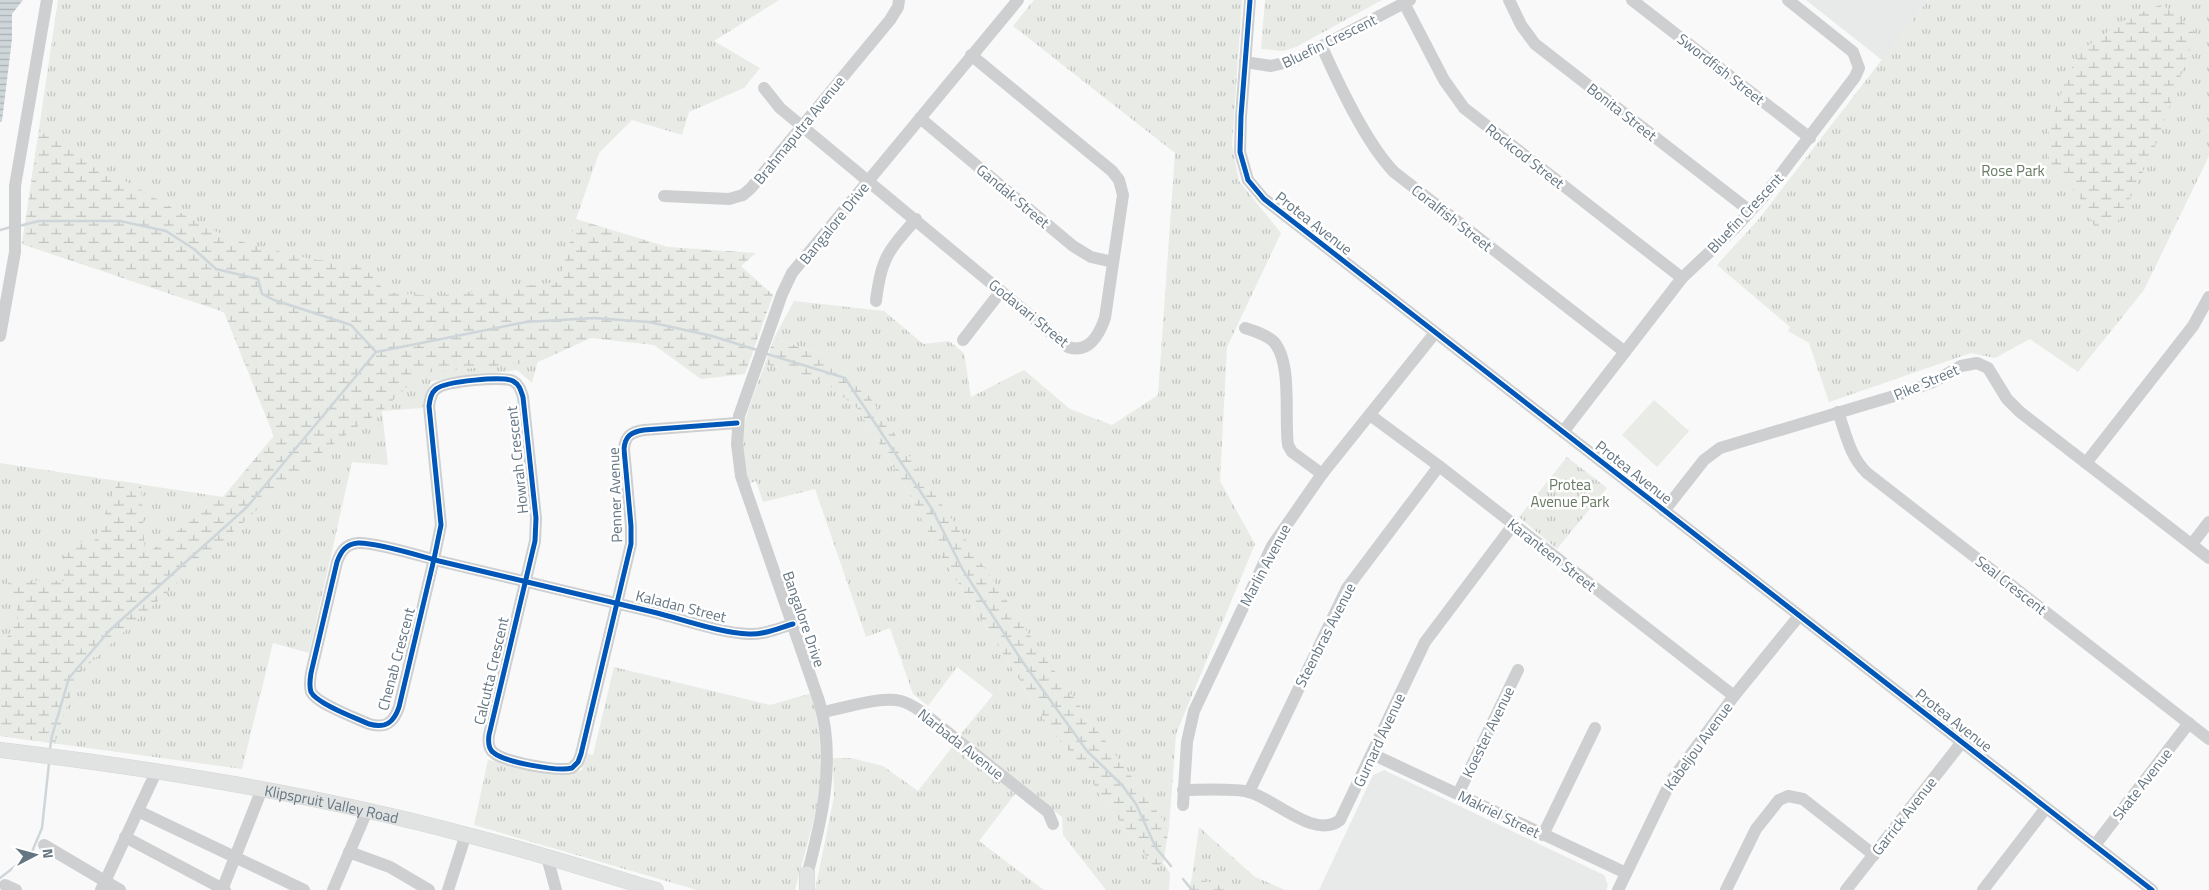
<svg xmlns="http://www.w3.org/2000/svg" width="2209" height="890" viewBox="0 0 2209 890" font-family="'Titillium Web',sans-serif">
<defs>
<pattern id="grass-tufts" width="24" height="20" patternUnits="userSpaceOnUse" patternTransform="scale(1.25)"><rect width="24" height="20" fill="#e8ebe6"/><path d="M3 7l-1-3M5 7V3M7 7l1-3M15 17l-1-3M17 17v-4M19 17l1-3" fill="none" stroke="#c0c3c0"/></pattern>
<pattern id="wetland-marsh" width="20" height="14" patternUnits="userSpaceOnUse" patternTransform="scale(1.25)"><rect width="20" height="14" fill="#e8ebe6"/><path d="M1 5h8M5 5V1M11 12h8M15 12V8" fill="none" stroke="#c0c3c0"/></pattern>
<pattern id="water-rules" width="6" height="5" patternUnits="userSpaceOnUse" patternTransform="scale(1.25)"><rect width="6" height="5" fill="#ced6d9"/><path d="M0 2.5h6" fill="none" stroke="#abb2b5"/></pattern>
</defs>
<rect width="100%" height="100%" fill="#f9f9f9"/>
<g fill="#e8e9e9">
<path d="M 1806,0 L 1928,0 L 1882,60 Z"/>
<path d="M 1384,770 L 1604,875 L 1608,885 L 1606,890 L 1319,890 L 1373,775 Z"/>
</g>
<g fill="url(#grass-tufts)">
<path d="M 58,0 L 779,0 L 714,41 L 760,68 L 744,88 L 689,112 L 682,135 L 632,120 L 599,153 L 576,219 L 532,383 L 517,370 L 431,381 L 422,408 L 382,411 L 388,465 L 352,462 L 309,653 L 273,643 L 242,769 L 0,736 L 0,463 L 223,497 L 274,436 L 224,312 L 22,244 Z"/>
<path d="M 1034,0 L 1242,0 L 1232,145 L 1239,181 L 1281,233 L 1227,347 L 1220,481 L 1255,544 L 1176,734 L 1169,828 L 818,353 L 774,338 L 794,301 L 884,311 L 923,344 L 949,341 L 964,353 L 971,397 L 1024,370 L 1070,409 L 1112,425 L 1158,395 L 1175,153 L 1013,26 Z"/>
<path d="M 1265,0 L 1382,0 L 1296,47 L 1283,51 L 1261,49 Z"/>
<path d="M 1928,0 L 2209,0 L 2209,156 L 2144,290 L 2078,372 L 2030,339 L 1995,358 L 1971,353 L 1829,402 L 1809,343 L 1788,331 L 1790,327 L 1717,265 L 1758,220 Z"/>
<path d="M 765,364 L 825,382 L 858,409 L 905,486 L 939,553 L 1053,733 L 1084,768 L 1100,795 L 1155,868 L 1163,863 L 1170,873 L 1169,890 L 1106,890 L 1063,835 L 1062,817 L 960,735 L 993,695 L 957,667 L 928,706 L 913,694 L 890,628 L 866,637 L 815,489 L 763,502 L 756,481 L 749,484 C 733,436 749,408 765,364 Z"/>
<path d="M 1567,457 L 1607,488 L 1557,549 L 1519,517 Z"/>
<path d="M 614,667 L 770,705 L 812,693 C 819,726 824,760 819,793 C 814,825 803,858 795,890 L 697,890 L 474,825 L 488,760 L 567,773 L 582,770 L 585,753 L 593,755 Z"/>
<path d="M 953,746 L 1018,790 L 979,841 L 1044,890 L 815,890 L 834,797 L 833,758 L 851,758 L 883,766 L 918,791 Z"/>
<path d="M 1199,827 L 1255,877 L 1285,890 L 1234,890 L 1192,877 Z"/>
</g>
<g fill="url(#wetland-marsh)">
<path d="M 2162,4 L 2196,33 L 2157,142 L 2119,222 L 2096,230 L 2083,202 L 2049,161 L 2049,128 L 2067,76 L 2083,49 L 2126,19 Z"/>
<path d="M 39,131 L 207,228 L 248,244 L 311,259 L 362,265 L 386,292 L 434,296 L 559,282 L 576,219 L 668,247 L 756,253 L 741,266 L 773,295 L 745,374 L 701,379 L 654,345 L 591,338 L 538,362 L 421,373 L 382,411 L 355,428 L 307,464 L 77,675 L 55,743 L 0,736 L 0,650 L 19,616 L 8,580 L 64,581 L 64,542 L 94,542 L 118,481 L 141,484 L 145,555 L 223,497 L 274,436 L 224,312 L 22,244 Z"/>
<path d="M 774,338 L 818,353 L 859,381 L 1045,658 L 1169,828 L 1163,863 L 1155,868 L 1100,795 L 1084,768 L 1053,733 L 939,553 L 905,486 L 858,409 L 825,382 L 765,364 Z"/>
<path d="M 1192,877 L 1234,890 L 1189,890 Z"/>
</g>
<path fill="#e8ebe6" d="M 1654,400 L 1689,431 L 1657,467 L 1622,435 Z"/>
<path fill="url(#water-rules)" d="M 0,0 L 23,0 L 12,14 L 12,39 L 2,121 L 0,122 Z"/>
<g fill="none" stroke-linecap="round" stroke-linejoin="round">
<g stroke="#ced6d9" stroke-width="2.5">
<path d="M 19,226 L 39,221 L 120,221 L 166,231 L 194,249 L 216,269 L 258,279 L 262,294 L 274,300 L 351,325 L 376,352"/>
<path d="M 0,230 L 11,227"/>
<path d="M 764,353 L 845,378 L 932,509 L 963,570 L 1022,661 L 1087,751 L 1122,785 L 1136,804 L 1156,848 L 1171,866"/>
<path d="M 50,748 L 52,736 L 69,678 L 110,630 L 247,507 L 376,352 L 526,322 L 594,318 L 649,322 L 712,336 L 757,350"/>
<path d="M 0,878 L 31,854 L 42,828 L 49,763"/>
<path d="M 1183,879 L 1192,890"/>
</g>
<g stroke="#d5d6d7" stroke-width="16">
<g id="major">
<path id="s1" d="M 0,750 C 157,769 314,794 467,835 C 531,851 593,871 656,890"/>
<path d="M 807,874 L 807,890"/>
</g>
</g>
<g stroke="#cecfd0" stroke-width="12">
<path d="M 1250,0 L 1241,116 L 1240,152 L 1248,180 L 1264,199 L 2152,890"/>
<path d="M 1509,0 L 1521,25 L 1535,44 L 1750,211"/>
<path d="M 1632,0 L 1810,138"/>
<path d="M 1404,3 L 1444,80 L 1464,108 L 1682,278"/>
<path d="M 1322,47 C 1339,85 1366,143 1394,172 L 1625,352"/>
<path d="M 1245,62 L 1271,66 L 1293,61 L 1410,0"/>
<path d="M 764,88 L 780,108 L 1068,347 C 1089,354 1099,335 1105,318 L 1123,195 L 1119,180 L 1112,171 L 971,55"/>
<path d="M 920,118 L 1073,246 L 1091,257 L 1113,262"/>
<path d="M 664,196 L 729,199 L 743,195 L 751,188 L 890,20 L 898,7 L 899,0"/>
<path d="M 876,301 C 881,258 888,251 916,219"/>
<path d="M 1245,328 C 1254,331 1265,334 1273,341 C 1293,362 1284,417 1288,445 L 1292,452 L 1322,474"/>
<path d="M 0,336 L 15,252 L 15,186 L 47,0"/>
<path d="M 963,340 L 1001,291"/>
<path d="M 1838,412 C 1846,434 1850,457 1867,473 L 2209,739"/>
<path d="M 1370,415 L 1439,466 L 1734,696"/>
<path d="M 737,423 L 644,430 C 631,432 625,436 624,449 L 631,526 L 631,544 L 581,754 L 578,762 L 572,768 C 558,772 505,762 494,753 C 488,749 488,742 489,735 L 535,541 L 536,518 L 523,397 C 521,391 520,385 513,381 C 503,376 446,381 436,389 C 431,393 430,399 429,406 L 441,525 L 434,559 L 399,707 C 394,722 386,729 369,724 C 356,718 317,704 311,692 C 309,686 310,679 311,673 L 337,562 C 341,551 346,544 358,543 C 376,542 420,556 439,561 C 511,578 582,595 653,612 C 682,619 720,633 749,634 C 764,635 779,628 793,624"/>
<path d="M 1563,432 L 1682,278 L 1735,228 L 1765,195 L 1855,77 L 1859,68 L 1853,52 L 1788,0"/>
<path d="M 2086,463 L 2193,326 L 2209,297"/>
<path d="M 1664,511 L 1704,460 L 1720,448 L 1904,393 L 1933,382 L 1961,366 L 1977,363 L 1988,368 L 2007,399 L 2020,412 L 2209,558"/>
<path d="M 2192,544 L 2209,522"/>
<path d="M 823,712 C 845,708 880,696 901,701 C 909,703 916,708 922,712 L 1048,812 L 1053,824"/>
<path d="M 1372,754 L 1626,873"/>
<path d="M 1183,790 C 1201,790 1234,788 1249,792 C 1275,799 1315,840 1340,820 L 1425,642 L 1513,525"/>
<path d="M 1249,792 L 1347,588 L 1439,466"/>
<path d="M 1458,794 L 1518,670"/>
<path d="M 1183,805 L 1187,742 L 1194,711 L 1272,546 L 1322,474 L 1435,333"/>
<path d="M 138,811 L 304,890"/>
<path d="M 1543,835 L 1595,728"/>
<path d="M 125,837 L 225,890"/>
<path d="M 44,845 L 120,890"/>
<path d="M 2095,845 L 2189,723"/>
<path d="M 349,852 L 390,867 L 429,890"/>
<path d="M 547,857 L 556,890"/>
<path d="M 805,883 C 821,824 837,761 819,701 L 741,476 L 737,444 L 739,416 L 782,294 L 792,273 L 1018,0"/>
<path d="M 5,885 L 16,890"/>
<path d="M 101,890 L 157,770"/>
<path d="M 222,890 L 262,789"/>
<path d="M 333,890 L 367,811"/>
<path d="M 448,890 L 466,834"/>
<path d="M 1618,890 L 1671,781 L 1734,696 L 1799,616"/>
<path d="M 1726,890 L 1756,829 L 1779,800 L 1788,796 L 1803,799 L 1874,855"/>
<path d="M 1846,890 L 1962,742"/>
<path d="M 1983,890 L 2046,808"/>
</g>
<use href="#major" stroke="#e1e2e2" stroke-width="15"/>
<g stroke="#fff" stroke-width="8">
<g id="cycleway">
<path d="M 1250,0 L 1241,116 L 1240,152 L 1248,180 L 1264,199 L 2152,890"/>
<path d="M 737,423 L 644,430 C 631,432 625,436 624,449 L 631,526 L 631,544 L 581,754 L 578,762 L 572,768 C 558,772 505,762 494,753 C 488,749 488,742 489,735 L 535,541 L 536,518 L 523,397 C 521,391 520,385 513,381 C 503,376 446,381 436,389 C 431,393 430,399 429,406 L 441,525 L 434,559 L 399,707 C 394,722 386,729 369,724 C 356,718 317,704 311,692 C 309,686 310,679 311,673 L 337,562 C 341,551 346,544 358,543 C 376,542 420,556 439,561 C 511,578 582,595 653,612 C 682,619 720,633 749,634 C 764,635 779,628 793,624"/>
</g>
</g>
<use href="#cycleway" stroke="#0057b8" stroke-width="5"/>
</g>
<g text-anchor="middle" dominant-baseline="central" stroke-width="5" stroke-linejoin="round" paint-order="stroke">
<g font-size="15" fill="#657683" stroke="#fff">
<text transform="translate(1329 41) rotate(-26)">Bluefin Crescent</text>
<text transform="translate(1721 69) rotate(38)">Swordfish Street</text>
<text transform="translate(1622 112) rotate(38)">Bonita Street</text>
<text transform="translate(799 130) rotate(-51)">Brahmaputra Avenue</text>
<text transform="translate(1525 156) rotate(38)">Rockcod Street</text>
<text transform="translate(1013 196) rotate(40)">Gandak Street</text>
<text transform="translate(1745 213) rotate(-47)">Bluefin Crescent</text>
<text transform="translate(1452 218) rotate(38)">Coralfish Street</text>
<text transform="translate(834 223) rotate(-51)">Bangalore Drive</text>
<text transform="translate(1314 223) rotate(38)">Protea Avenue</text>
<text transform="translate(1029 313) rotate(39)">Godavari Street</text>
<text transform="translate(1926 382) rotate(-23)">Pike Street</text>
<text transform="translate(517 460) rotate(-96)">Howrah Crescent</text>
<text transform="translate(1634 472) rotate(38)">Protea Avenue</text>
<text transform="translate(615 495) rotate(-92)">Penner Avenue</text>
<text transform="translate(1552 555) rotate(38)">Karanteen Street</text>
<text transform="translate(1265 565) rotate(-62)">Marlin Avenue</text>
<text transform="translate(2011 585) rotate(38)">Seal Crescent</text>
<text transform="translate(681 606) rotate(14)">Kaladan Street</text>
<text transform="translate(804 619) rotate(71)">Bangalore Drive</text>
<text transform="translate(1325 635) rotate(-63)">Steenbras Avenue</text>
<text transform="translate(396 659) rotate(-75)">Chenab Crescent</text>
<text transform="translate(491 671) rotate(-77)">Calcutta Crescent</text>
<text transform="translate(1954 720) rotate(38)">Protea Avenue</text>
<text transform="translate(1488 732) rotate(-64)">Koester Avenue</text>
<text transform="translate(1379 740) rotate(-65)">Gurnard Avenue</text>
<text transform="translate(961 744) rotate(38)">Narbada Avenue</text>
<text transform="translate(1698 746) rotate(-54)">Kabeljou Avenue</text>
<text transform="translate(2142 784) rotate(-52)">Skate Avenue</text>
<text stroke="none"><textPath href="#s1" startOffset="336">Klipspruit Valley Road</textPath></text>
<text transform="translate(1499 814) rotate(26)">Makriel Street</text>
<text transform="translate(1904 816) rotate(-52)">Garrick Avenue</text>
</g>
<g font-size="15" fill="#687a64" stroke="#fff">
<text x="2013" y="170">Rose Park</text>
<text x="1570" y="484">Protea<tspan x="1570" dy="17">Avenue Park</tspan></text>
</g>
</g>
<g transform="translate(35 855) rotate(84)" stroke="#ffffff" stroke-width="4" paint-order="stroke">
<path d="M0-4L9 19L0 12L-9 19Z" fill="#657683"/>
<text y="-8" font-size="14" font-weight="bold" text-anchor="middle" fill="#657683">N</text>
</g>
</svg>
